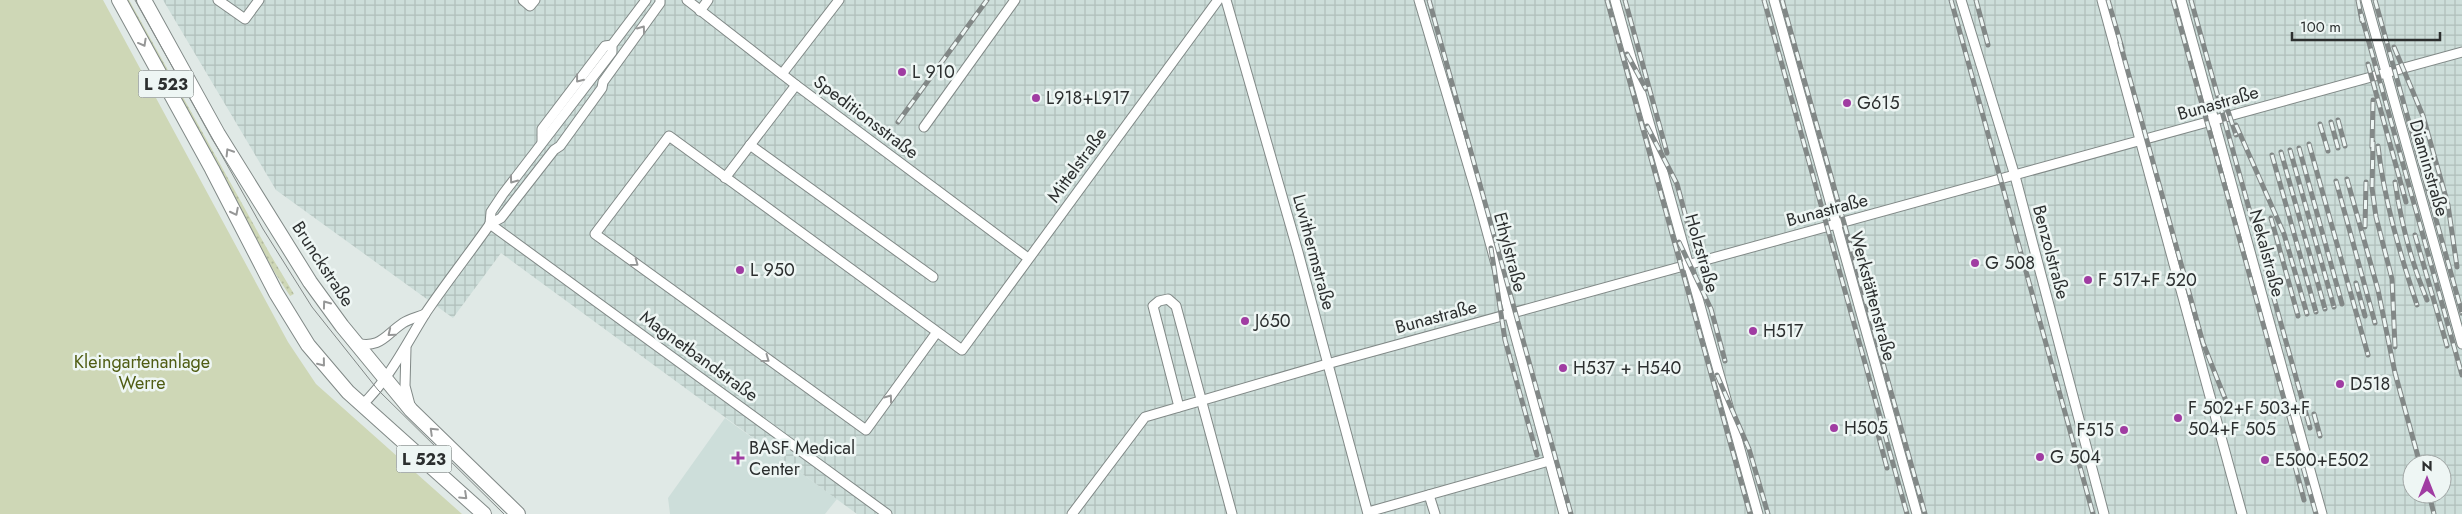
<svg xmlns="http://www.w3.org/2000/svg" width="2462" height="514" viewBox="0 0 2462 514" font-family="Jost,sans-serif">
<defs>
<pattern id="industrial-grid" width="8" height="8" patternUnits="userSpaceOnUse" patternTransform="scale(1.25)"><rect width="8" height="8" fill="#cddeda"/><path d="M0 4h8M4 0v8" fill="none" stroke="#b0bfbb"/></pattern>
<pattern id="grass-dots" width="8" height="8" patternUnits="userSpaceOnUse" patternTransform="scale(1.25)"><rect width="8" height="8" fill="#ced7b6"/><path d="M2 2h.1M6 6h.1" fill="none" stroke="#b1b99d" stroke-width="1.8" stroke-linecap="round"/></pattern>
</defs>
<rect width="100%" height="100%" fill="#e0e9e6"/>
<path fill="#cddeda" d="M 725,418 L 837,499 L 825,514 L 670,514 L 668,498 Z"/>
<path fill="url(#industrial-grid)" fill-rule="evenodd" d="M 163,0 L 2462,0 L 2462,514 L 857,514 L 501,253 L 453,318 L 276,190 ZM 2412,464 L 2442,464 L 2442,494 L 2412,494 Z"/>
<path fill="url(#grass-dots)" d="M 125,0 L 129,0 L 270,254 L 294,294 L 290,296 L 275,273 Z"/>
<path fill="#ced7b6" d="M 0,0 L 103,0 L 288,342 L 316,384 L 462,514 L 0,514 Z"/>
<g fill="none" stroke-linecap="round" stroke-linejoin="round">
<g stroke="#818987" stroke-width="11">
<g id="street">
<path d="M 218,0 L 245,19 L 259,0"/>
<path d="M 523,0 L 530,6 L 535,0"/>
<path d="M 687,0 L 796,85 L 1028,258"/>
<path d="M 1226,0 L 1298,252 L 1368,514"/>
<path d="M 1419,0 L 1479,202 L 1564,514"/>
<path d="M 1615,0 L 1758,514"/>
<path d="M 1774,0 L 1917,514"/>
<path d="M 1961,0 L 2015,176 L 2104,514"/>
<path d="M 2102,0 L 2242,514"/>
<path d="M 2181,0 L 2322,514"/>
<path d="M 2366,0 L 2462,344"/>
<path d="M 700,11 L 708,0"/>
<path d="M 782,74 L 839,0"/>
<path d="M 924,127 L 1015,0"/>
<path d="M 542,141 L 542,129 L 605,46 L 612,45"/>
<path d="M 750,145 L 933,277"/>
<path d="M 725,178 L 796,85"/>
<path d="M 490,224 L 887,514"/>
<path d="M 490,224 L 491,212 L 503,194 L 612,52 L 612,45 L 646,0"/>
<path d="M 937,332 L 866,430 L 595,234 L 669,136 L 962,350 L 1218,0"/>
<path d="M 355,343 C 381,349 385,335 403,323 C 409,319 418,317 425,314"/>
<path d="M 406,348 L 405,386 L 410,405"/>
<path d="M 362,405 C 390,378 405,346 425,314 C 446,283 469,254 490,224 L 501,218 L 554,150 L 560,146 L 602,88 L 603,82 L 660,3 L 660,0"/>
<path d="M 1179,407 L 1153,306 L 1159,301 L 1168,299 L 1176,306 L 1232,514"/>
<path d="M 1429,495 L 1435,514"/>
<path d="M 1368,512 L 1549,461"/>
<path d="M 1072,514 L 1145,417 L 1327,364 L 2462,52"/>
</g>
</g>
<g stroke="#818987" stroke-width="16">
<g id="primary">
<path d="M 119,0 L 212,169 L 276,293 L 308,345 L 348,392 L 484,514"/>
<path d="M 144,0 L 218,134 L 310,282 L 342,326 L 411,410 L 518,514"/>
</g>
</g>
<use href="#street" stroke="#fff" stroke-width="9"/>
<use href="#primary" stroke="#fff" stroke-width="14"/>
<path stroke="#828887" stroke-width="1" d="M 135,0 L 263,229 L 312,307 L 378,390 L 504,514"/>
<g stroke="#828887" stroke-width="5">
<g id="rail">
<path d="M 1429,0 L 1571,514"/>
<path d="M 1607,0 L 1750,514"/>
<path d="M 1625,0 L 1667,153"/>
<path d="M 1764,0 L 1907,514"/>
<path d="M 1782,0 L 1925,514"/>
<path d="M 1951,0 L 2093,514"/>
<path d="M 1976,0 L 1988,45"/>
<path d="M 2108,0 L 2122,48"/>
<path d="M 2173,0 L 2316,514"/>
<path d="M 2191,0 L 2310,428"/>
<path d="M 2358,0 L 2362,21"/>
<path d="M 2375,0 L 2462,313"/>
<path d="M 2361,14 L 2462,375"/>
<path d="M 2120,43 L 2203,343 L 2226,401"/>
<path d="M 2394,47 L 2423,116 L 2448,205 L 2457,267"/>
<path d="M 1627,54 L 1646,89"/>
<path d="M 2368,64 L 2406,202"/>
<path d="M 2224,99 L 2236,135"/>
<path d="M 2338,120 L 2345,146"/>
<path d="M 898,122 L 987,0"/>
<path d="M 2331,122 L 2338,148"/>
<path d="M 2320,124 L 2328,151"/>
<path d="M 2236,125 L 2284,234 L 2307,314"/>
<path d="M 1647,126 L 1677,184 L 1695,251"/>
<path d="M 2373,142 L 2372,188 L 2376,217 L 2392,279 L 2395,347"/>
<path d="M 2309,144 L 2368,355"/>
<path d="M 2378,146 C 2384,200 2400,254 2417,305"/>
<path d="M 2372,147 L 2373,100"/>
<path d="M 2299,148 L 2342,304"/>
<path d="M 2290,150 L 2334,307"/>
<path d="M 2281,152 L 2325,309"/>
<path d="M 2272,155 L 2316,312"/>
<path d="M 2347,179 L 2378,290 L 2395,373 L 2420,464"/>
<path d="M 2336,181 L 2375,323"/>
<path d="M 2395,182 C 2401,222 2411,262 2427,300"/>
<path d="M 2271,218 L 2298,316"/>
<path d="M 2365,227 L 2366,182"/>
<path d="M 2415,235 L 2447,346"/>
<path d="M 1679,242 L 1711,309 L 1725,361"/>
<path d="M 1491,248 L 1505,340 L 1537,455"/>
<path d="M 2356,283 L 2365,316"/>
<path d="M 1717,375 L 1749,449 L 1768,514"/>
<path d="M 2314,414 L 2320,436"/>
<path d="M 1875,423 L 1887,468"/>
<path d="M 2295,466 L 2304,500"/>
<path d="M 2429,494 L 2434,514"/>
</g>
</g>
<use href="#rail" stroke="#eef6f4" stroke-width="3" stroke-dasharray="9" stroke-linecap="butt"/>
</g>
<defs><path id="oneway-chevron" d="M-2-3.5L2.5 0L-2 3.5" fill="none" stroke-width="1.6" stroke-linecap="round" stroke-linejoin="round" transform="scale(1.25)"/></defs>
<g stroke="#969797">
<use href="#oneway-chevron" transform="translate(642 29) rotate(-54)"/>
<use href="#oneway-chevron" transform="translate(143 43) rotate(61)"/>
<use href="#oneway-chevron" transform="translate(579 79) rotate(128)"/>
<use href="#oneway-chevron" transform="translate(229 152) rotate(-122)"/>
<use href="#oneway-chevron" transform="translate(513 180) rotate(126)"/>
<use href="#oneway-chevron" transform="translate(235 212) rotate(63)"/>
<use href="#oneway-chevron" transform="translate(635 263) rotate(36)"/>
<use href="#oneway-chevron" transform="translate(326 304) rotate(-126)"/>
<use href="#oneway-chevron" transform="translate(391 333) rotate(141)"/>
<use href="#oneway-chevron" transform="translate(766 359) rotate(36)"/>
<use href="#oneway-chevron" transform="translate(322 363) rotate(51)"/>
<use href="#oneway-chevron" transform="translate(889 398) rotate(-54)"/>
<use href="#oneway-chevron" transform="translate(433 431) rotate(-136)"/>
<use href="#oneway-chevron" transform="translate(464 496) rotate(43)"/>
</g>
<g fill="#a03ca2" stroke="#eef6f4" stroke-width="2">
<circle cx="902" cy="72" r="5"/>
<circle cx="1036" cy="98" r="5"/>
<circle cx="1847" cy="103" r="5"/>
<circle cx="1975" cy="263" r="5"/>
<circle cx="740" cy="270" r="5"/>
<circle cx="2088" cy="280" r="5"/>
<circle cx="1245" cy="321" r="5"/>
<circle cx="1753" cy="331" r="5"/>
<circle cx="1563" cy="368" r="5"/>
<circle cx="2340" cy="384" r="5"/>
<circle cx="2178" cy="418" r="5"/>
<circle cx="1834" cy="428" r="5"/>
<circle cx="2124" cy="430" r="5"/>
<circle cx="2040" cy="457" r="5"/>
<path d="M735.5 450.5h5v5h5v5h-5v5h-5v-5h-5v-5h5z"/>
<circle cx="2265" cy="460" r="5"/>
</g>
<g text-anchor="middle" dominant-baseline="central" stroke-width="5" stroke-linejoin="round" paint-order="stroke">
<g fill="#eef6f4" stroke="#666b6a" stroke-width="1">
<rect x="138.5" y="70.5" width="55" height="27" rx="4"/>
<rect x="396.5" y="445.5" width="55" height="27" rx="4"/>
</g>
<g font-size="16" font-weight="bold" fill="#2c2f2f">
<text x="166" y="84">L 523</text>
<text x="424" y="459">L 523</text>
</g>
<g font-size="18" fill="#2c2f2f" stroke="#eef6f4" text-anchor="start">
<text x="912" y="72">L 910</text>
<text x="1046" y="98">L918+L917</text>
<text x="1857" y="103">G615</text>
<text x="1985" y="263">G 508</text>
<text x="750" y="270">L 950</text>
<text x="2098" y="280">F 517+F 520</text>
<text x="1255" y="321">J650</text>
<text x="1763" y="331">H517</text>
<text x="1573" y="368">H537 + H540</text>
<text x="2350" y="384">D518</text>
<text x="2188" y="408">F 502+F 503+F<tspan x="2188" dy="21">504+F 505</tspan></text>
<text x="1844" y="428">H505</text>
<text x="2114" y="430" text-anchor="end">F515</text>
<text x="749" y="448">BASF Medical<tspan x="749" dy="21">Center</tspan></text>
<text x="2050" y="457">G 504</text>
<text x="2275" y="460">E500+E502</text>
</g>
<g font-size="18" fill="#2c2f2f" stroke="#eef6f4">
<text transform="translate(2218 103) rotate(-16)">Bunastraße</text>
<text transform="translate(866 117) rotate(37)">Speditionsstraße</text>
<text transform="translate(1077 165) rotate(-54)">Mittelstraße</text>
<text transform="translate(2429 168) rotate(74)">Diaminstraße</text>
<text transform="translate(1827 210) rotate(-15)">Bunastraße</text>
<text transform="translate(1314 252) rotate(75)">Luvithermstraße</text>
<text transform="translate(1510 252) rotate(75)">Ethylstraße</text>
<text transform="translate(2051 252) rotate(75)">Benzolstraße</text>
<text transform="translate(1702 253) rotate(74)">Holzstraße</text>
<text transform="translate(2267 253) rotate(75)">Nekalstraße</text>
<text transform="translate(323 264) rotate(57)">Brunckstraße</text>
<text transform="translate(1873 296) rotate(75)">Werkstättenstraße</text>
<text transform="translate(1436 317) rotate(-15)">Bunastraße</text>
<text transform="translate(699 356) rotate(36)">Magnetbandstraße</text>
</g>
<g font-size="18" fill="#505d14" stroke="#eef6f4">
<text x="142" y="362">Kleingartenanlage<tspan x="142" dy="21">Werre</tspan></text>
</g>
</g>
<g transform="translate(2427 479)"><circle r="24" fill="#eef6f4" stroke="#a0a6a5"/>
<path d="M0-4L9 19L0 12L-9 19Z" fill="#a03ca2"/>
<text y="-8" font-size="14" font-weight="bold" text-anchor="middle" fill="#2c2f2f">N</text>
</g>
<path d="M2292 32v8h148v-8" fill="none" stroke="#2c2f2f" stroke-width="2.5"/>
<text x="2300" y="32" font-size="15" fill="#2c2f2f" stroke="#eef6f4" stroke-width="4" paint-order="stroke">100 m</text>
</svg>
